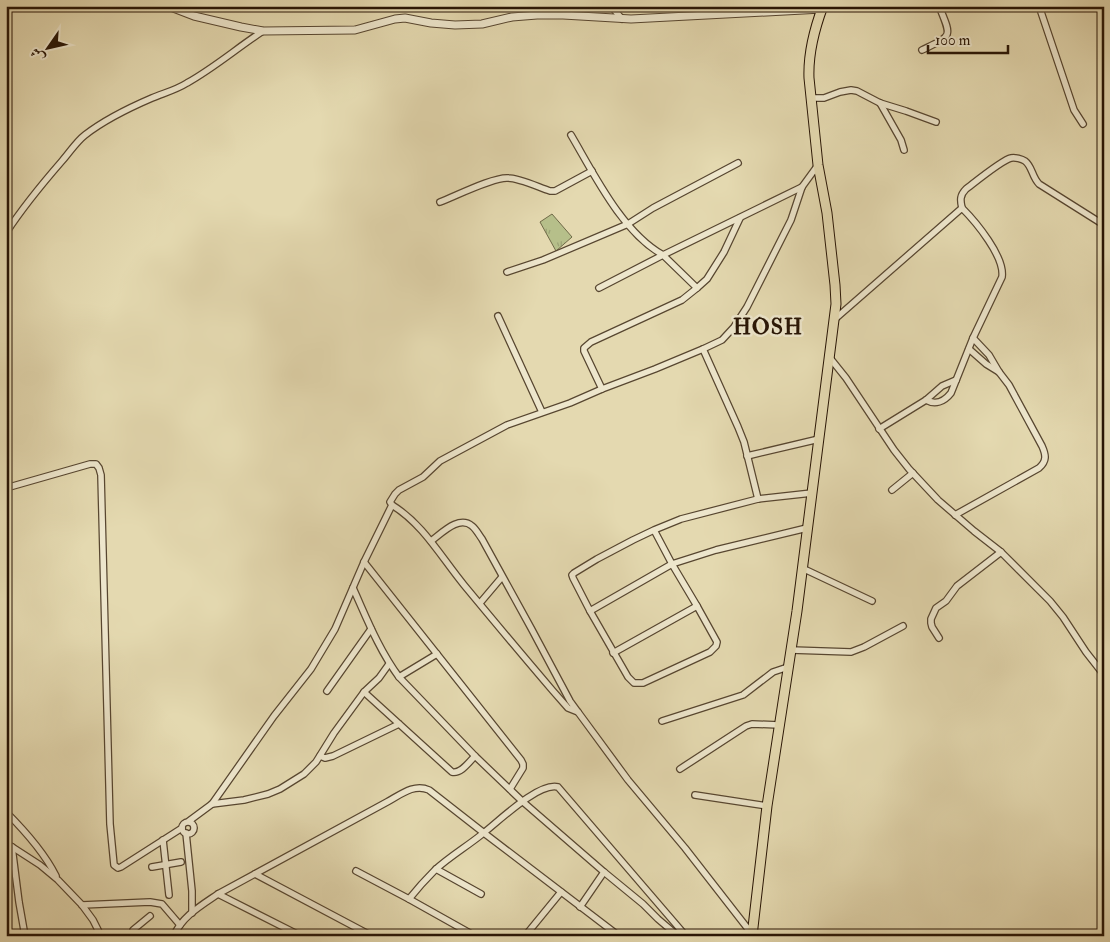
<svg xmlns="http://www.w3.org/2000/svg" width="1110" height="942" viewBox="0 0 1110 942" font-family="'IM FELL Double Pica',Amiri,serif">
<defs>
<pattern id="grass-tufts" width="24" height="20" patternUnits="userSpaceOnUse" patternTransform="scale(1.25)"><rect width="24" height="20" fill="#b6bf8a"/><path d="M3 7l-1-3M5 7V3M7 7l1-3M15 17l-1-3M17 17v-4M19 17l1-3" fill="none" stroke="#9ca376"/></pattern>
</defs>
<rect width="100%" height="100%" fill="#e4d9b0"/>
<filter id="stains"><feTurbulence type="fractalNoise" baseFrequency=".004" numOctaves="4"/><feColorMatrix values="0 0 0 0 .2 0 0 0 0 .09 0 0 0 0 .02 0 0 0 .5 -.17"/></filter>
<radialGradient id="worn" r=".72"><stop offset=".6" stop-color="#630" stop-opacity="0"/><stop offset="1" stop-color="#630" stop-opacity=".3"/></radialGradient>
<path fill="url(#grass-tufts)" stroke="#6f6a48" d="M 552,214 L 572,237 L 556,251 L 540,222 Z"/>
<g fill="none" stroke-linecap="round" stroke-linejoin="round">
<g stroke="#574630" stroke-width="8">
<g id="minor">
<path d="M 611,6 L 622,19"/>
<path d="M 1039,6 L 1074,110 L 1083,124"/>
<path d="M 922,50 C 953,35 952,38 939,6"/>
<path d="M 810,98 L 824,98 L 840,92 L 851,90 L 857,91 L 880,103 L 906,111 L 936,122"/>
<path d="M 880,103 L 901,140 L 904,150"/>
<path d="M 571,135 C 594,174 622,232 663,255 L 802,187"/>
<path d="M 440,202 C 456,196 493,177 508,178 C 519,178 538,187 550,191 L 555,191 L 592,171"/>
<path d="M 962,208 C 960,200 960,195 966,189 C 974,183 1002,160 1011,158 C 1015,157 1022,159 1025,161 C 1032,166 1032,177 1039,184 L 1104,225"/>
<path d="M 6,233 C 23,207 42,184 62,161 C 70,152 76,142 85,135 C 103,121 131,107 152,98 C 164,93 176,90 187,83 C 214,68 237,48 263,31"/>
<path d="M 507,272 L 543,260 L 628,224 L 653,208 L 738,163"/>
<path d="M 599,288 L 663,255 L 697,288"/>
<path d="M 498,316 L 542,412"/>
<path d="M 835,319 L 962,208 C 976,222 1005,257 1002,277 L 973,338 L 951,393 C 944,402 935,405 926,400"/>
<path d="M 703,349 L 738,427 L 744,442 L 758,499"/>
<path d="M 969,349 L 986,364 L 999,372"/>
<path d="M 830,358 L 846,378 L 894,450 L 909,469 L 938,500 L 974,531 L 1001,552 L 1050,601 L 1063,617 L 1086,652 L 1104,675"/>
<path d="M 602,389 L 584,351 L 584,348 L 591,342 L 682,300 L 697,288 L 707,279 L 724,252 L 740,218"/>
<path d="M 879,429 L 926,400 L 942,386 L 956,380"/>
<path d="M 747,456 L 819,439"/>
<path d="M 6,488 L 90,464 L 96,464 L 99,468 L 101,475 L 110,824 L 114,865 L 118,868 L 121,867 L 182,828"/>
<path d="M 892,490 L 913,473"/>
<path d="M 392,505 C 423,524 441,557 464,585 C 493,620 523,656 553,691 L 568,708 L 578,712 L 628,780 L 685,848 L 752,934"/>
<path d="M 955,515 L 1039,468 C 1047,461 1046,455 1042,446 L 1009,385 L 999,372 L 989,355 L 973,338"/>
<path d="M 654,530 L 672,564 L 697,606 L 717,642 L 716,646 L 710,652 L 643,683 L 634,683 L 628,677 L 590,611 L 573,578 L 572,575 L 574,573 L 597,559 L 633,540 L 654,530 L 681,519 L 758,499 L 812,493"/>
<path d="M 431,541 C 442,533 459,515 472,526 C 476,529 479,535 482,539 L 531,628 L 570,701 L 578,712"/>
<path d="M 364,562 L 521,760 L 523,764 L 523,768 L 510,789"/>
<path d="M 802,568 L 872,601"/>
<path d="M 353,588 C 367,619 379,650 399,677 L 475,756 L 522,801 L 604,872 L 643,904 L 658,919 L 678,936"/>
<path d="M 480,603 L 502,577"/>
<path d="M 590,611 L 672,564 L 716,550 L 807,528"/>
<path d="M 939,638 L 932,627 L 931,623 L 931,619 L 936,608 L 946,601 L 957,586 L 1001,552"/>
<path d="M 791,650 L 851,652 L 864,647 L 903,626"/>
<path d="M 613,653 L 697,606"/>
<path d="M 399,677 L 437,654"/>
<path d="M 327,691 L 371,629"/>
<path d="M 364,692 L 452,772 C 461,774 469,762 475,756"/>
<path d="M 662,721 L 743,695 L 773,672 L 788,667"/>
<path d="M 320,756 L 325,758 L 333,756 L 399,724"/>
<path d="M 680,769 L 746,726 L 752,724 L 779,725"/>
<path d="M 695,795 L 767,806"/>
<path d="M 212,804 L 244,800 L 268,794 L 280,789 L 304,774 L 316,762 L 334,733 L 364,692 L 379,678 L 389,664"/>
<path d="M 6,812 C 25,831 44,852 56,876"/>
<path d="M 189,821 L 212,804 L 274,716 L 311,669 L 335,629 L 364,562 L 392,505 L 390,502 L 395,494 L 399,490 L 423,477 L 440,461 L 507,425 L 570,403 L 602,389 L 655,369 L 703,349 L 722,340 L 734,327 L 747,307 L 791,220 L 802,187 L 818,165"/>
<circle cx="188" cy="828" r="6"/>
<path d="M 186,833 L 192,891 L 192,913"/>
<path d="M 163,840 L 169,895"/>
<path d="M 6,843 L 40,865 L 58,880 L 82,905 L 93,920 L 101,936"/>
<path d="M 12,847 L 19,902 L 25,936"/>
<path d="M 152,867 L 181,862"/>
<path d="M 436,869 L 481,894"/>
<path d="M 356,871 L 409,899 L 475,936"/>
<path d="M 255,874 L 372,936"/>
<path d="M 218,894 L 301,936"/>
<path d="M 409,899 C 417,889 426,879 435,870 C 449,857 466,847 481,835 C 497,823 538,782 558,787 L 686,936"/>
<path d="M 82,905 L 150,902 L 162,904 L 180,925"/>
<path d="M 580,907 L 604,872"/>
<path d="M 133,936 L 133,930 L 150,916"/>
<path d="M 174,936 C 181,917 202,905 218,894 L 387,802 C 400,795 414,783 429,790 L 484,833 L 619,936"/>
<path d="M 525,936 L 561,892"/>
</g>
</g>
<g stroke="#574630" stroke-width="9">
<path id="tertiary" d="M 168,6 L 194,16 L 241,27 L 263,31 L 355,30 L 395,19 L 405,18 L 431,23 L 455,25 L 482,24 L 512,17 L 537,15 L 563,15 L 631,19 L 822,9"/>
</g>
<g stroke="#281505" stroke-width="11">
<path id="primary" d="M 752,936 L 767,806 L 797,611 L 836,304 L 835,285 L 827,213 L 818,165 L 809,78 C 808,53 814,30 823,6"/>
</g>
<use href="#minor" stroke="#ede6cc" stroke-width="5.5"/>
<use href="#tertiary" stroke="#ede6cc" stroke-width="7"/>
<use href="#primary" stroke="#e4d9b0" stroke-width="9"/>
</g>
<g text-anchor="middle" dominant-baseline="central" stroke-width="5" stroke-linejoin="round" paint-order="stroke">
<g font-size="22" font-weight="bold" letter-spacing="1" fill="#281505" stroke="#ede6cc">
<text x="768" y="327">HOSH</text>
</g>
</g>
<rect width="1110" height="942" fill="none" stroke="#e4d9b0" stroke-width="25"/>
<rect x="8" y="8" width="1095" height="927" fill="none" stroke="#281505" stroke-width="2.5"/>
<rect x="12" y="12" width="1085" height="917" fill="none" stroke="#281505"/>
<g transform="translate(48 48) rotate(236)" stroke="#ede6cc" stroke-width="4" paint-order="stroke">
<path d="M0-4L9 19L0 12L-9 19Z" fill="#281505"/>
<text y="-8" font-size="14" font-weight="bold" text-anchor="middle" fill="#281505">ش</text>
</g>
<path d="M928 45v8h80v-8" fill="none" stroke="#281505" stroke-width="2.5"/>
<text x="935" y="45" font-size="15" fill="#281505" stroke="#ede6cc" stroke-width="4" paint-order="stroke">100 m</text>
<rect width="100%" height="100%" filter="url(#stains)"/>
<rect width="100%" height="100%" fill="url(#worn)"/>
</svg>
